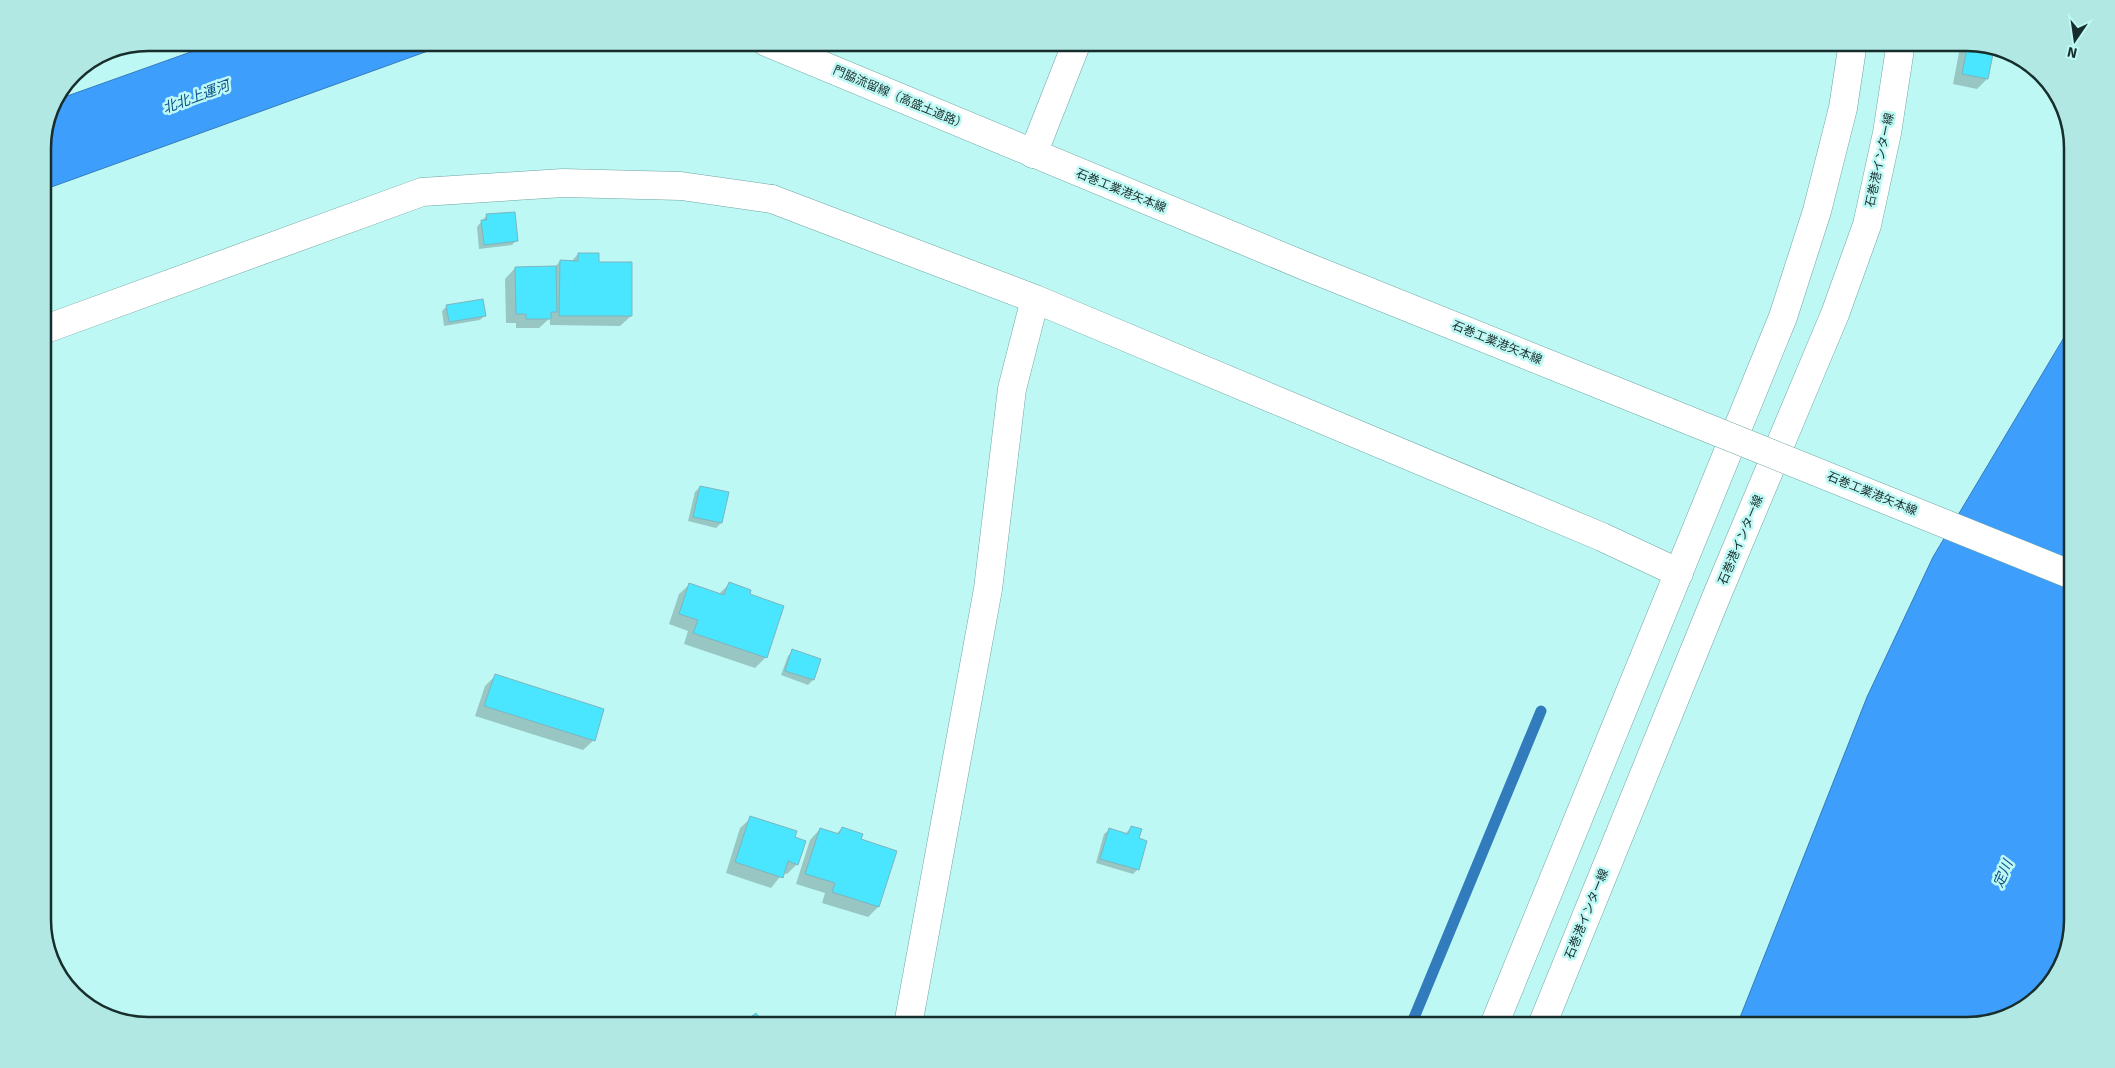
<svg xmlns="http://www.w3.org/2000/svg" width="2115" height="1068" viewBox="0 0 2115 1068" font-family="Signika,'Noto Sans JP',sans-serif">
<rect width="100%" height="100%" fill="#bef8f4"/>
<g fill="#3e9efb" stroke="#327cbd">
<path d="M 216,43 L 216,42 L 450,43 L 43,190 C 43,161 39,125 56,100 Z"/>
<path d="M 2072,324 L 2072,920 L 2062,967 L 2025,1008 L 1967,1025 L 1737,1025 L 1867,697 L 1933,557 Z"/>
</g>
<g fill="#0003">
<path d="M 1961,42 L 1993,49 L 1987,79 L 1977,89 L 1953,84 Z"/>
<path d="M 486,216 L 517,240 L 512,245 L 479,249 L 477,227 Z"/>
<path d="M 578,254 L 598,263 L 631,316 L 620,326 L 550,325 L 550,318 L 539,328 L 516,328 L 516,323 L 506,323 L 505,279 L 515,268 L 554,268 L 560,261 L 571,262 Z"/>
<path d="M 447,306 L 485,315 L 480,320 L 444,326 L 442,311 Z"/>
<path d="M 700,487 L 721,523 L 716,528 L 688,521 L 695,492 Z"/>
<path d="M 690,584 L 719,594 L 729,584 L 748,595 L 766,657 L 755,668 L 684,644 L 688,631 L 669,624 L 679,594 Z"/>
<path d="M 793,651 L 820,659 L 813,680 L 808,685 L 781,675 L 788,656 Z"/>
<path d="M 495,676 L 594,740 L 583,750 L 475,716 L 485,686 Z"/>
<path d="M 751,818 L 794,838 L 797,864 L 787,874 L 783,873 L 771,888 L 726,873 L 740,828 Z"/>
<path d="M 842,828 L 860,840 L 878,907 L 868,917 L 822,903 L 825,893 L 796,884 L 810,840 L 820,829 L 836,834 Z"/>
<path d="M 1131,828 L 1138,839 L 1138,869 L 1133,874 L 1096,863 L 1104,834 L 1109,830 L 1125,834 Z"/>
<path d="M 756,1014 L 764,1025 L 741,1025 L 745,1022 Z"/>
</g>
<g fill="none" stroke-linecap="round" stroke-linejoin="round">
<path stroke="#327cbd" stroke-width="11" d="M 1411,1025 L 1541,711"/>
</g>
<g fill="#4ae5fe" stroke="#7eb4be">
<path d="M 1968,43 L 1994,49 L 1988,79 L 1962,74 Z"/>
<path d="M 515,212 L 518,241 L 484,245 L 481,220 L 487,220 L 486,214 Z"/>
<path d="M 578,253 L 599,253 L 599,262 L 632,262 L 632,316 L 559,316 L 560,260 L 578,261 Z"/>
<path d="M 556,266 L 557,312 L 551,312 L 551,319 L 526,319 L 526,314 L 516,314 L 515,267 Z"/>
<path d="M 483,299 L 486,316 L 449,322 L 446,305 Z"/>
<path d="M 700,486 L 729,492 L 722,523 L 693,517 Z"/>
<path d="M 729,582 L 751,590 L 750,594 L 784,606 L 767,658 L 693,633 L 698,620 L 679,614 L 689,583 L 724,595 Z"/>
<path d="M 792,649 L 821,659 L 814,680 L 785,671 Z"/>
<path d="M 495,674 L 604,709 L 595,741 L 484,706 Z"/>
<path d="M 750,816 L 797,831 L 795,837 L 806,841 L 798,865 L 788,861 L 783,878 L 735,862 Z"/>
<path d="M 1131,826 L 1142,829 L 1139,838 L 1147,841 L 1139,870 L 1100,859 L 1109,828 L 1128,834 Z"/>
<path d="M 842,827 L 863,834 L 861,839 L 897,851 L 879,907 L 832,892 L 835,883 L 805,874 L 820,828 L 839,834 Z"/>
<path d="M 756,1013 L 765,1025 L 748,1025 L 745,1021 Z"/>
</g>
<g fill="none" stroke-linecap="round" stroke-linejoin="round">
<g stroke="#6ea5a2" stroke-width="29">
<path id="street" d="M 43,330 L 422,192 L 563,183 L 681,186 L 772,199"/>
</g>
<g stroke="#6ea5a2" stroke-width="29">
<g id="secondary">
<path d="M 766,42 L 1305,266 L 1668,412"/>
<path d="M 1033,154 L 1077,42"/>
<path d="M 772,199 L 1035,299 L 1602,537 L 1679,573"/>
<path d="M 908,1025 L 988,589 L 1012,389 L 1035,299"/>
<path d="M 1494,1025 L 1783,317 L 1817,211 L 1843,108 L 1853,42"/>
<path d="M 1542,1025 L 1717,595 L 1835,314 L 1867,225 L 1887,133 L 1901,42"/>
</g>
</g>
<use href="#street" stroke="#fff" stroke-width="28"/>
<use href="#secondary" stroke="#fff" stroke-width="28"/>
<g stroke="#6ea5a2" stroke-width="29" stroke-linecap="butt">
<path id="secondary-bridge" d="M 1668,412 L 2072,575"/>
</g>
<use href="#secondary-bridge" stroke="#fff" stroke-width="28"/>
</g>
<g text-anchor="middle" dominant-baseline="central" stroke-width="5" stroke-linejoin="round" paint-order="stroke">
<g font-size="12" fill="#172e2c" stroke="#bef8f4">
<text transform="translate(900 98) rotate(23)">門脇流留線（高盛土道路）</text>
<text transform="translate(1880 160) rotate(-78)">石巻港インター線</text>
<text transform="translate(1121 191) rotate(22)">石巻工業港矢本線</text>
<text transform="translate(1497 343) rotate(22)">石巻工業港矢本線</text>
<text transform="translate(1872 494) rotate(22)">石巻工業港矢本線</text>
<text transform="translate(1741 540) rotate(-67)">石巻港インター線</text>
<text transform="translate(1587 914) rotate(-68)">石巻港インター線</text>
</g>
<g font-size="14" font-style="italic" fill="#0b508b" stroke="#bef8f4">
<text transform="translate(196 97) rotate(-20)">北北上運河</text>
<text transform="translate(2003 874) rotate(-66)">定川</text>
</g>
</g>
<path d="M0 0H2115V1068H0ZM148 51H1967A97 97 0 0 1 2064 148V920A97 97 0 0 1 1967 1017H148A97 97 0 0 1 51 920V148A97 97 0 0 1 148 51Z" fill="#b1e8e4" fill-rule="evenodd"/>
<path fill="none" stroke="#172e2c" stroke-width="2.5" d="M148 51H1967A97 97 0 0 1 2064 148V920A97 97 0 0 1 1967 1017H148A97 97 0 0 1 51 920V148A97 97 0 0 1 148 51Z"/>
<g transform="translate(2075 40) rotate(193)" stroke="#bef8f4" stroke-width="4" paint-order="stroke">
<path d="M0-4L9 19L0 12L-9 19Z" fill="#172e2c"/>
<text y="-8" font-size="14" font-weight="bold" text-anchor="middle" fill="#172e2c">N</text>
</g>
</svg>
